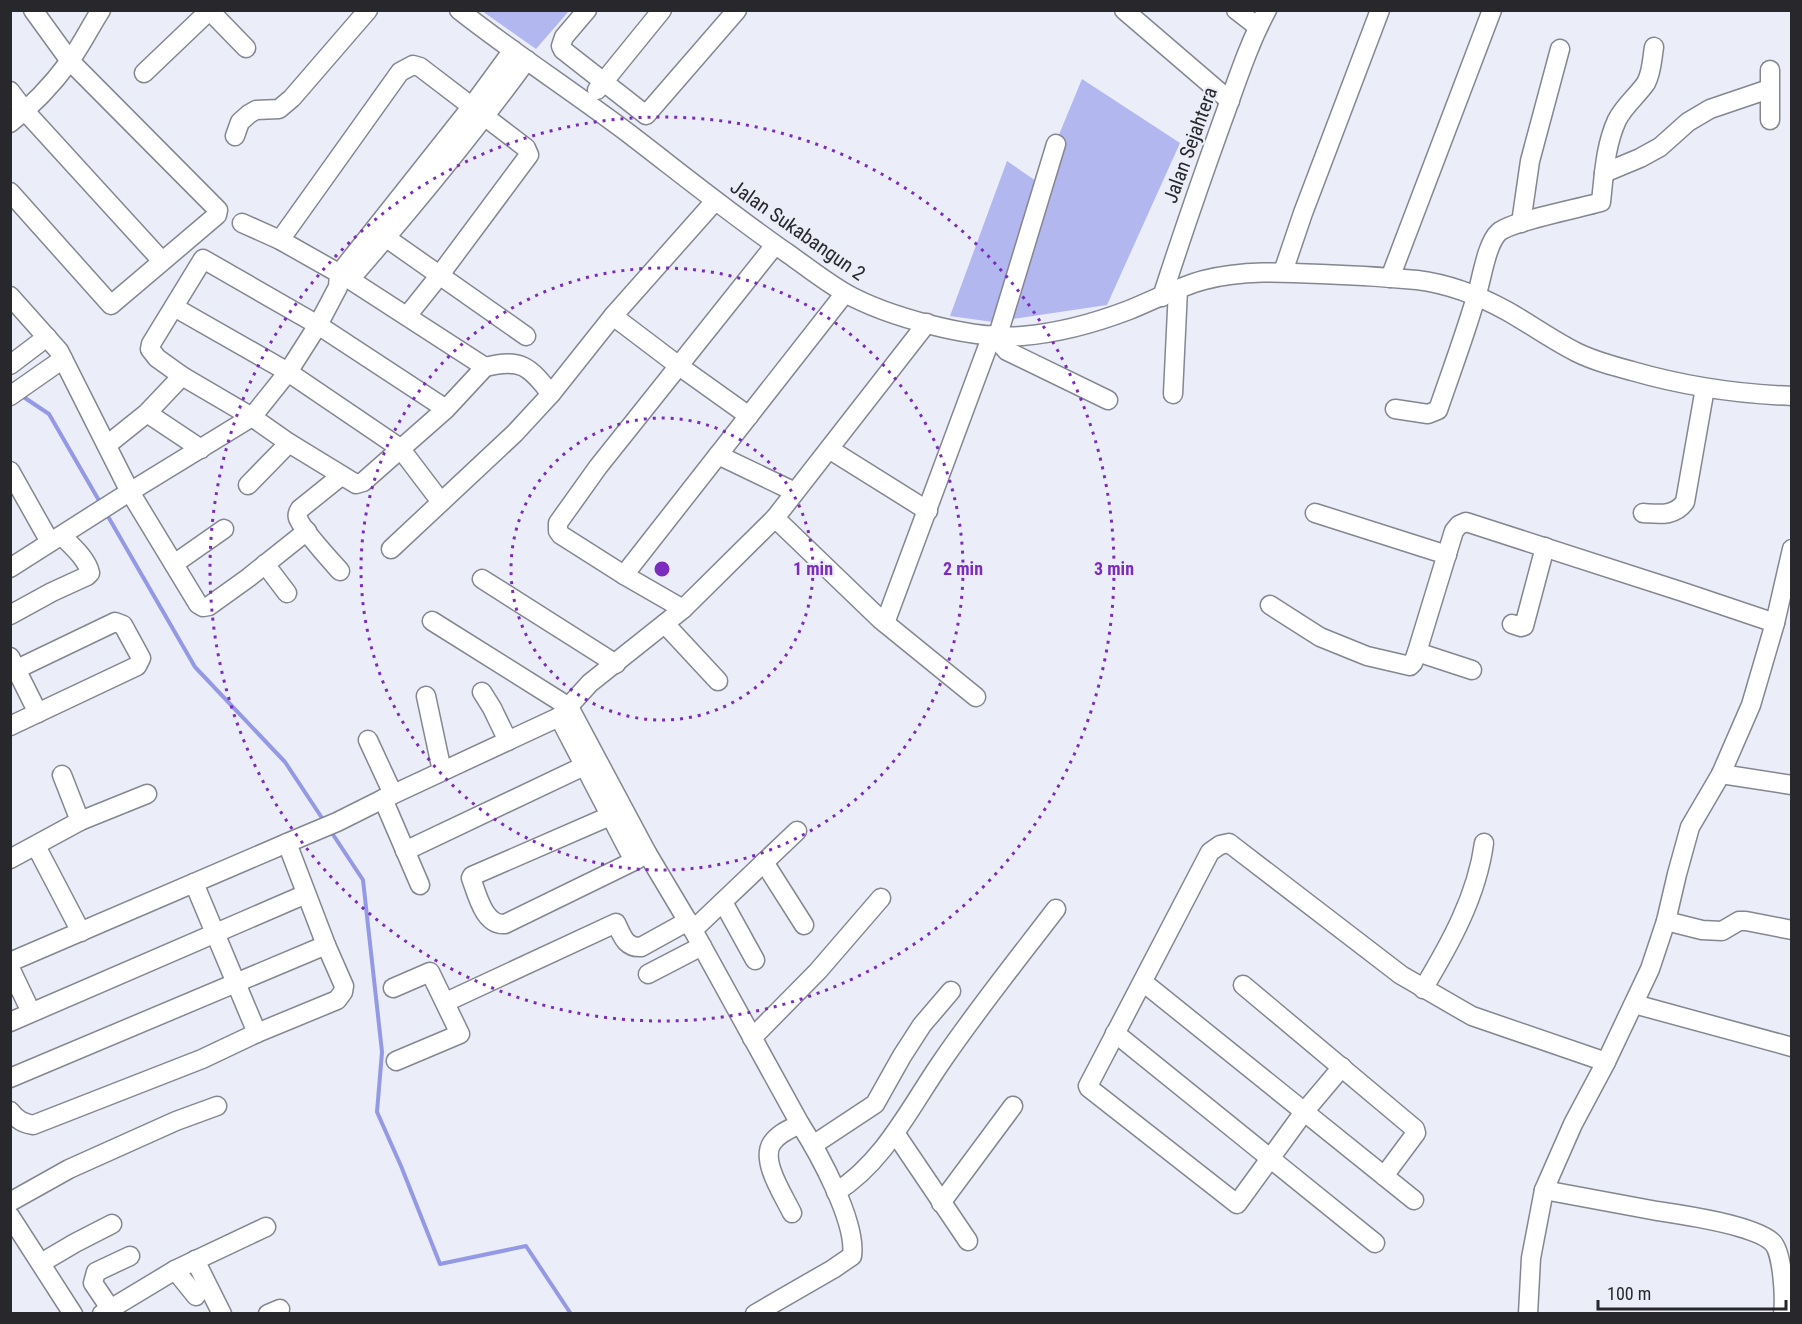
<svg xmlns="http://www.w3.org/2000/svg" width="1802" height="1324" viewBox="0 0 1802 1324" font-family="'Roboto Condensed',sans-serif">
<rect width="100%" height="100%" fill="#ebedf9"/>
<g fill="#b2b7ef">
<path d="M 482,11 L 569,11 L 536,49 Z"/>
<path d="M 1082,79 L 1180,143 L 1107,305 L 993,322 L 950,316 L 1007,161 L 1039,183 Z"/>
</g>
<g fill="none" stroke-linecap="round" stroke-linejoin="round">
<g stroke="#9499e5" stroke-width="4">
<path d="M 22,396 L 49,414 L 101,504"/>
<path d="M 106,513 L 195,667 L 285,762 L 324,821"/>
<path d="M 330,830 L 363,880 L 382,1052 L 377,1112 L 401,1166 L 440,1264 L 526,1246 L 571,1314"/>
</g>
<g stroke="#848690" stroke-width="21">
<g id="minor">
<path d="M 459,10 C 515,54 575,93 632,136 C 684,176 736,218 790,255 C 808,268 826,282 845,293 C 888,317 973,340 1022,336 C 1058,333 1095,323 1129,310 C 1154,300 1178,287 1204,280 C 1242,270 1283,272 1321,274 C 1353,275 1385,277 1417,280 C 1449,284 1478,295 1507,311 C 1530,324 1552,340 1576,352 C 1594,361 1613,366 1632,371 C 1684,386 1737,394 1792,396"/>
<path d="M 587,10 L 564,37 L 561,46 L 563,50 L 646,115 L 737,10"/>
<path d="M 1124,10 L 1230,101"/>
<path d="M 1236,10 L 1258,27"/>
<path d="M 210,11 L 246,48"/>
<path d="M 144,73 L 210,10"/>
<path d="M 597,90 L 662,10"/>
<path d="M 10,91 L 25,111 L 162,261"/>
<path d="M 1770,120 L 1770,70"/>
<path d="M 10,123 C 32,106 52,85 69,62 C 81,46 90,27 101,10"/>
<path d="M 235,136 L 240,122 L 249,114 L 256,110 L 279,109 L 292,98 L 368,10"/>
<path d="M 1056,144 L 998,335 L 999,342 L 1007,351 L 1108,400"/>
<path d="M 1604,173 L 1640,158 L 1660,147 L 1688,122 L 1710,109 L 1769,89"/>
<path d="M 10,192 L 111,305 L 217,215 L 218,210 L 70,61 L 33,10"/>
<path d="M 242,223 L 280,240 L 349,279 L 485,367 L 446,409 L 363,482 L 356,484 L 289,443 L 252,417 L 182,376 L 157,358 L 150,349 L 151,344 L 203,259 L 318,325 L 446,409"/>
<path d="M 1521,223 L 1530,161 L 1560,49"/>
<path d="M 378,232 L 526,336"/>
<path d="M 280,240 L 400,72 L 413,65 L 420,67 L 526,148 L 529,155 L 439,276 L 407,316"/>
<path d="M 1283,272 L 1303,213 L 1380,10"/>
<path d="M 352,277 C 413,207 472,135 527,60"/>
<path d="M 1390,278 L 1492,10"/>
<path d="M 10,296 L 59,351 L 130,492 L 198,604 L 203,607 L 209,606 L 248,578 L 307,531"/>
<path d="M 1162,297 C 1181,238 1201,180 1222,122 C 1236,84 1248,45 1267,10"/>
<path d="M 174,307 L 288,372 L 400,448 L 441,502"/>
<path d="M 613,316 L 679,366 L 749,416"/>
<path d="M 10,365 L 47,337"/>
<path d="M 485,367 C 521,358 529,366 551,394"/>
<path d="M 1173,394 L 1178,289"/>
<path d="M 10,396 L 63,359"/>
<path d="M 1395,409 L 1428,414 L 1438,410 C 1451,372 1465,335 1476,297 C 1482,279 1486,244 1499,232 C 1512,221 1581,208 1601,202 C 1604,175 1605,146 1617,120 C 1624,106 1637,96 1646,83 C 1652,72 1652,59 1654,47"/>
<path d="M 147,413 L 201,449"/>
<path d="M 107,445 L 147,413 L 182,376"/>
<path d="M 829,449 L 928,511"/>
<path d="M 718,455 L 795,492"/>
<path d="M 10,471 L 50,542"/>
<path d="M 248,485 L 289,443"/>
<path d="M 1315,513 L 1447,555"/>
<path d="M 1643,513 C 1659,514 1674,517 1685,502 L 1705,388"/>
<path d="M 775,518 L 880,619 L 976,697"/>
<path d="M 391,549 L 515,433 L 551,394 L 613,316 L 715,201"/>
<path d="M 174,564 L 224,529"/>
<path d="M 265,564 L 287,593"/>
<path d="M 10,568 L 123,496 L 252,417 L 288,372 L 318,325 L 338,287 L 339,274 L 472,106 L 513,50"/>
<path d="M 340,571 C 331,561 301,528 298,518 C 297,515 298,512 300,509 L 341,476"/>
<path d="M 624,575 L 845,293"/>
<path d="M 482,579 L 616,664"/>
<path d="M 1270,605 L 1320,637 L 1367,656 L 1410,666 L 1413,663 L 1417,652 L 1454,531 L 1459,525 L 1466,522 L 1683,592 L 1775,623"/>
<path d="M 683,609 L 624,575 L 561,535 L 558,531 L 558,523 L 598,467 L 775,245"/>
<path d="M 10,615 L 52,592 L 87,576 L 90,573 C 87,559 72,546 62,536"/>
<path d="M 432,621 L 569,707 L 647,853 L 693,930 L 800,1124 C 818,1152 857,1222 852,1256 L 833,1269 L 755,1314"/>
<path d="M 885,623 L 992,335"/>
<path d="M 665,624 L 718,681"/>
<path d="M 1512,624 L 1521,627 L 1524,626 L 1545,547"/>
<path d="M 1417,652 L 1472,670"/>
<path d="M 10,657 L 38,713"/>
<path d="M 482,692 L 492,708 L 508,741"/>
<path d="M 426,696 L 442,771"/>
<path d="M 559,717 L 634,861"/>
<path d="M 10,726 L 137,666 L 141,658 L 123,625 L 115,622 L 17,669"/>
<path d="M 368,740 L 393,794"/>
<path d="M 1721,774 L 1792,785"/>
<path d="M 62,775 L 80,821"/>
<path d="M 383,799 L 420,885"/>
<path d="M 610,816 L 472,876 L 471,878 C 477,894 484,926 505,924 L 634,861 L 647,853"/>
<path d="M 36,846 L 81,932"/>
<path d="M 405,851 L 584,766"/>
<path d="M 10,859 L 80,821 L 147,794"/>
<path d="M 764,862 L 804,925"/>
<path d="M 194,883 L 257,1033"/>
<path d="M 723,902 L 755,960"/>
<path d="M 1666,921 L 1702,930 L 1722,931 L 1739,921 L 1746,921 L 1792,930"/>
<path d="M 693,930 L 797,831"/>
<path d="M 10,962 L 287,843 L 337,822 L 383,799 L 559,717 L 590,683 L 683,609 L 775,518 L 927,323"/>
<path d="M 10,968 L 31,1012"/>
<path d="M 648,974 L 702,946"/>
<path d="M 1143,982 L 1414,1200"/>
<path d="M 1243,985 L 1415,1129 L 1416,1133 L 1384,1176"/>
<path d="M 393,988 L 430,972 L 460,1034 L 396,1061"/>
<path d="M 1423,989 C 1450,944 1477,896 1484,843"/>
<path d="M 446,1002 L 616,923 C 622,935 625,948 641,947 L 688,921"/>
<path d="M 1634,1004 L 1792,1047"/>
<path d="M 10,1022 L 306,894"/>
<path d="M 1115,1033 L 1375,1243"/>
<path d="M 752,1038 L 818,971 L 881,898"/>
<path d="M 1342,1067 L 1304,1112 L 1237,1204 L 1089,1088 L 1088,1086 L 1210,852 L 1220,845 L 1229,843 L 1401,975 L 1472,1016 L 1606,1062"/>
<path d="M 10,1078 L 326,945"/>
<path d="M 10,1111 C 17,1120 23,1123 33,1125 L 202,1059 L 257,1033 L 337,1000 L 343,992 L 344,986 L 326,945 L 287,843"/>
<path d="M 895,1133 L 968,1241"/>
<path d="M 813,1145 L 875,1104 L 902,1056 L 922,1025 L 951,991"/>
<path d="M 1544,1190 C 1582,1197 1619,1204 1657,1211 C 1684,1215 1753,1225 1772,1242 C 1783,1252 1785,1299 1783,1314"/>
<path d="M 836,1192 C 883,1163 910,1108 940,1064 C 976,1011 1017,960 1056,909"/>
<path d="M 10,1202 L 69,1169 L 176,1121 L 217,1106"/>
<path d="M 941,1203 L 1013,1106"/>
<path d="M 792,1213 C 784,1196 760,1161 772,1143 C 779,1133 790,1129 800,1124"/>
<path d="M 10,1216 L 73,1314"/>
<path d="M 195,1260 L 222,1314"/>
<path d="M 41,1263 L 75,1243 L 112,1224"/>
<path d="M 175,1270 L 196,1296"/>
<path d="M 102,1314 L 175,1270 L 266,1227"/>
<path d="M 114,1314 L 93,1283 L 96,1272 L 130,1256"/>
<path d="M 268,1314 L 280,1309"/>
<path d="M 1528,1314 L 1531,1258 L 1544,1190 L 1573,1124 L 1606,1062 L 1650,969 L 1666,921 L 1677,874 L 1690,827 L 1721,774 L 1751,705 L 1775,623 L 1792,549"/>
</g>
</g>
<use href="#minor" stroke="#fff" stroke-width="18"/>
</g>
<g fill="none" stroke="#7b2cbf" stroke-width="3" stroke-dasharray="3 6">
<circle cx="662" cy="569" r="151"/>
<circle cx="662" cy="569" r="301"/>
<circle cx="662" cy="569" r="452"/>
</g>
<g text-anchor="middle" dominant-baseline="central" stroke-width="4.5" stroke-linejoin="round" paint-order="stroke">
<g font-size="20" fill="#27272c" stroke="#ebedf9">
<text transform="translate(1190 145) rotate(-70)">Jalan Sejahtera</text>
<text transform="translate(798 230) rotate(35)">Jalan Sukabangun 2</text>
</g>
</g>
<circle cx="662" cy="569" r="9" fill="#7b2cbf" stroke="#ebedf9" stroke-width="3"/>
<g font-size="18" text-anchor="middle" font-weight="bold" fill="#7b2cbf" stroke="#ebedf9" stroke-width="4.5" stroke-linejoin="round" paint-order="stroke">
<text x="813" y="575">1 min</text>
<text x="963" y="575">2 min</text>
<text x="1114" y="575">3 min</text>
</g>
<rect width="1802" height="1324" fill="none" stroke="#27272c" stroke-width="24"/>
<path d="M1598 1300v9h188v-9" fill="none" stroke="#27272c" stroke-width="3"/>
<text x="1607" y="1300" font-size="18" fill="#27272c" stroke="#ebedf9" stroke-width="4.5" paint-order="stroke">100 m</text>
</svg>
